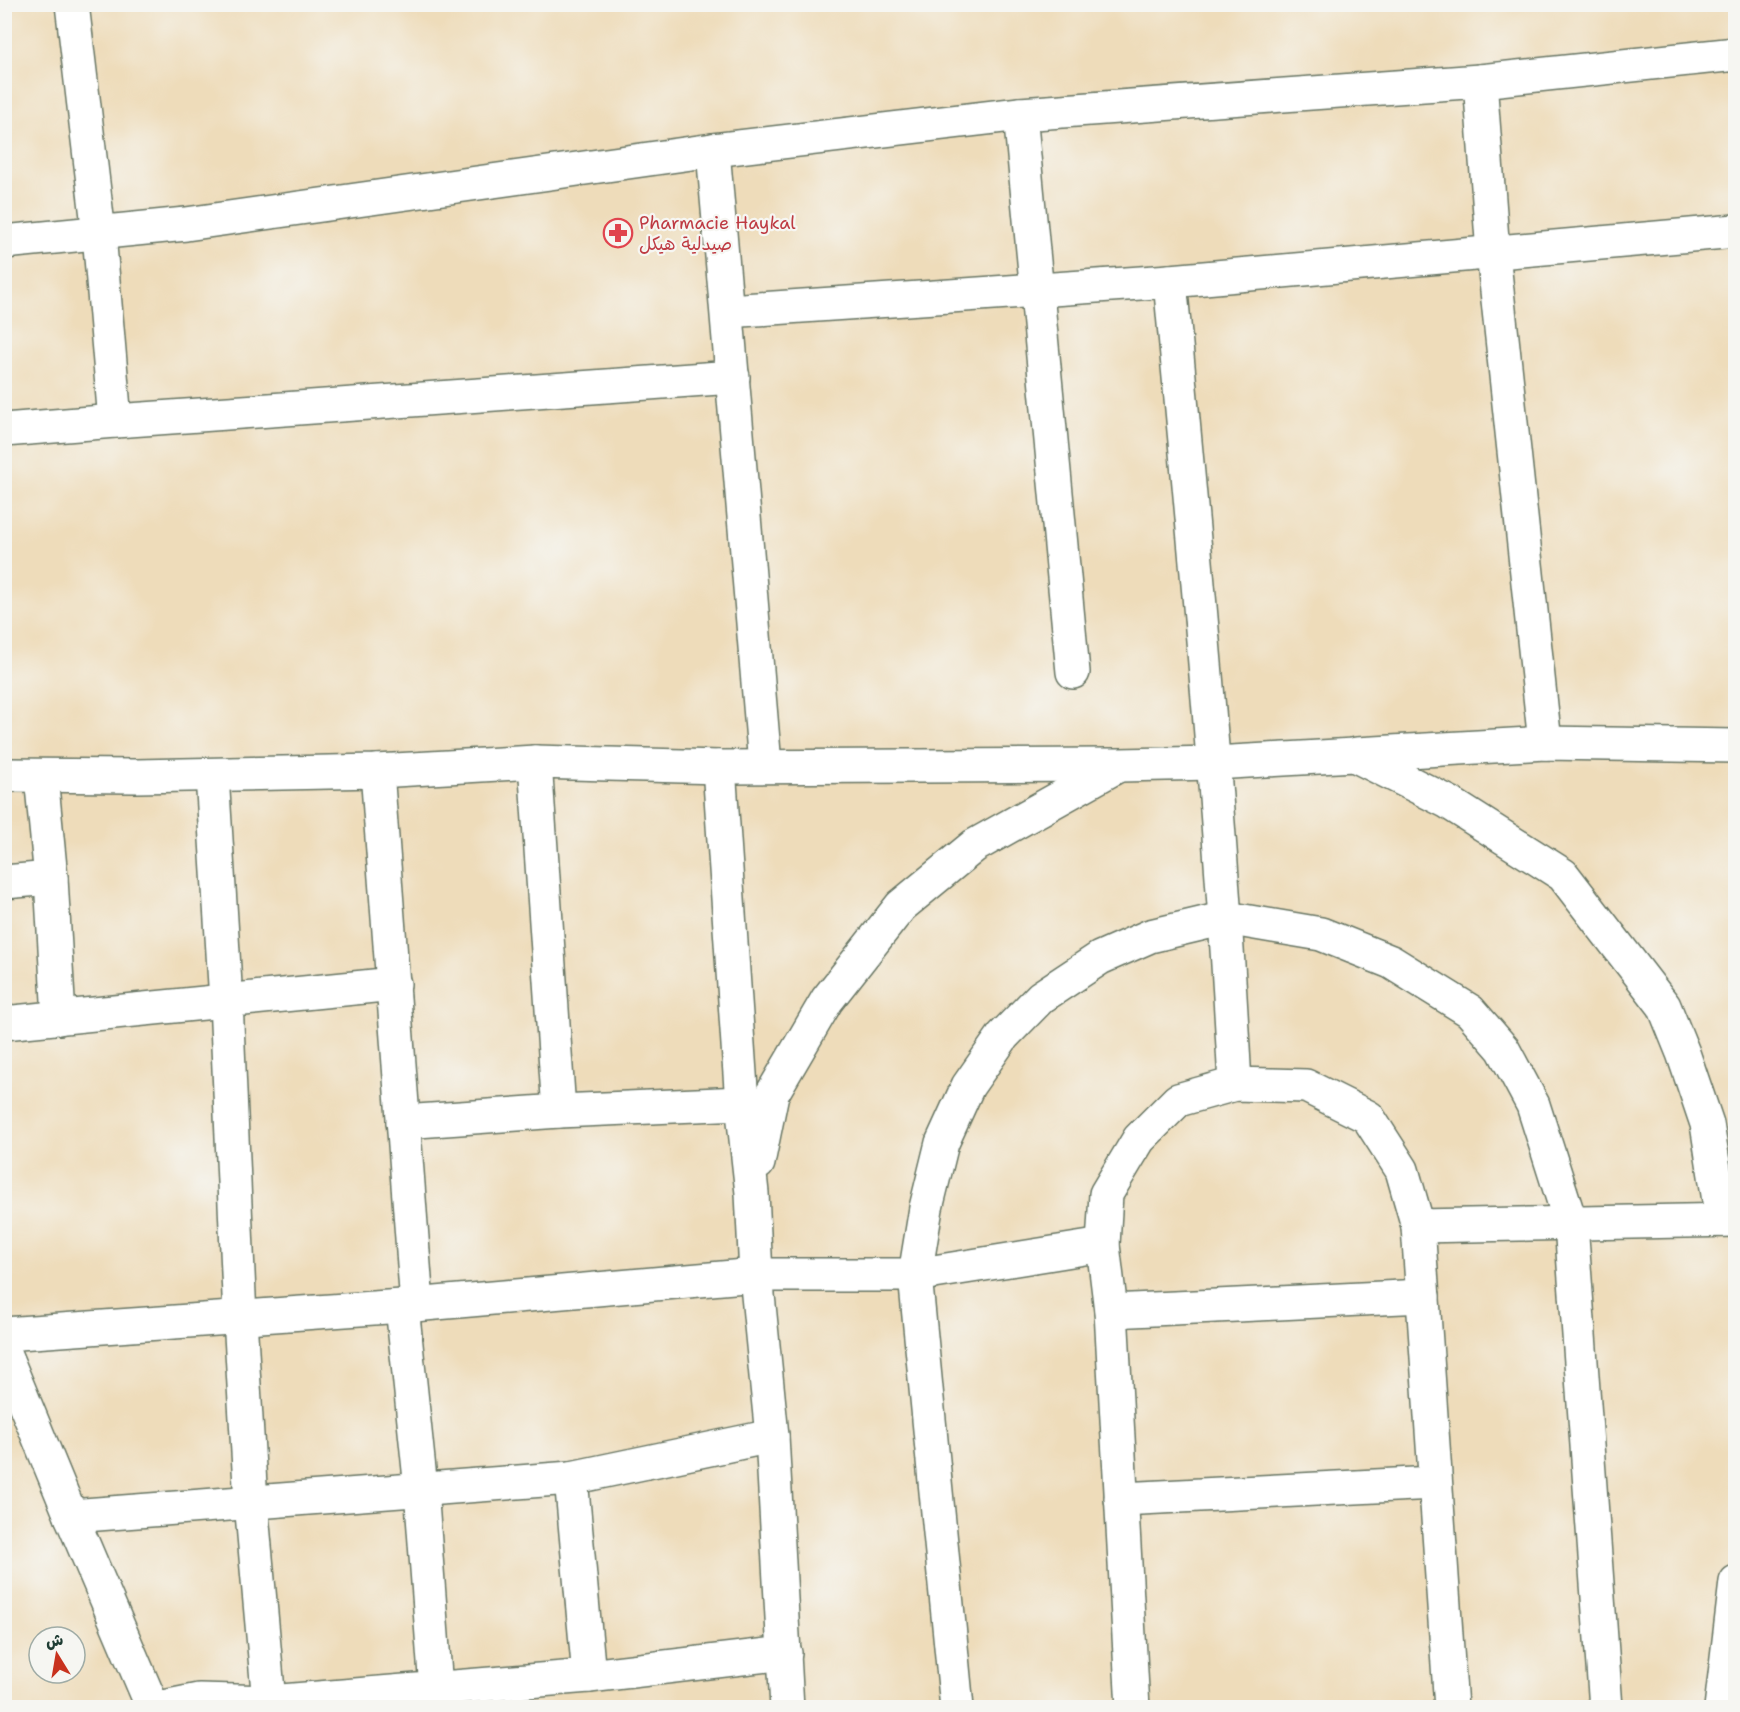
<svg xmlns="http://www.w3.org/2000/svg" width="1740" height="1712" viewBox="0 0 1740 1712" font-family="'Shantell Sans','Playpen Sans Arabic',sans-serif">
<rect width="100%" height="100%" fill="#f6f6f2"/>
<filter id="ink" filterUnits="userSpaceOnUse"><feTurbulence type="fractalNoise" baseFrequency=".0167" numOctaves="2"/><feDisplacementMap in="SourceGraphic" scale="12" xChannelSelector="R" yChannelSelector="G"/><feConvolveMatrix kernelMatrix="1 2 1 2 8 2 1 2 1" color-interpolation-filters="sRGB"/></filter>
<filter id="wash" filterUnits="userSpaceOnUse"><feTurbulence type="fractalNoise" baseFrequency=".008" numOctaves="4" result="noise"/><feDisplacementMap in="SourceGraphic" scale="24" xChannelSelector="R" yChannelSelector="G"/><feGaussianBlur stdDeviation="1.35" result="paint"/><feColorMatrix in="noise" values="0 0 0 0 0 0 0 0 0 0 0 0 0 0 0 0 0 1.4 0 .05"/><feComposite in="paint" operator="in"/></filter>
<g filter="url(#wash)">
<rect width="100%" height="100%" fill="#eedcba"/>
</g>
<g filter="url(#ink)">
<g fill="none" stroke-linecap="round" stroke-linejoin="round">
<g stroke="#677563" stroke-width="36">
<g id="minor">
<path d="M 72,4 L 99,234 L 115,421"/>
<path d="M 1480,81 L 1493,253 L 1545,743"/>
<path d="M 1020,114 L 1073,672"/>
<path d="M 713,150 L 765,765"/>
<path d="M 4,242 L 186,224 L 713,150 L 1020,114 L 1480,81 L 1736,54"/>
<path d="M 1170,281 C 1195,548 1221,816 1235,1084"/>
<path d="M 728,311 L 1170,281 L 1736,231"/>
<path d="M 4,430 L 115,421 L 733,377"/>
<path d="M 1357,754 L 1545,743 L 1736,746"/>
<path d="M 535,762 L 559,1111"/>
<path d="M 719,767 L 742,1103 L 752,1193 L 756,1275 L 772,1436 L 787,1708"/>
<path d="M 377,771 L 417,1305"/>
<path d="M 4,775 L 137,776 L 377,771 L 535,762 L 719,767 L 1119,765 L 1214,763 L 1354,755 L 1448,802 L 1563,875 L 1664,1006 L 1683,1053 L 1707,1124 L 1722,1220"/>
<path d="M 212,775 L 226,1001 L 240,1318 L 251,1502 L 269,1702"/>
<path d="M 41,776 L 51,878 L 59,1018"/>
<path d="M 4,882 L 51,878"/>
<path d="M 4,1023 L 394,984"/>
<path d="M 403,1122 L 559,1111 L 742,1103"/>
<path d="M 758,1163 L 772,1094 L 827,1000 L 901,906 L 974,846 L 1115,767"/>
<path d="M 1418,1226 L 1736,1220"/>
<path d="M 402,1306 L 421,1489 L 436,1689"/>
<path d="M 1111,1311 L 1423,1296"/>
<path d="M 4,1334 L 402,1306 L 756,1275 L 915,1275 L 1103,1245"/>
<path d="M 4,1353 L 71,1516 L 153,1708"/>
<path d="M 571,1478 L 589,1676"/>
<path d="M 1121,1499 L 1434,1483"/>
<path d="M 71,1516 L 571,1478 L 772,1436"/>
<path d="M 159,1708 L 199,1700 L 269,1702 L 589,1676 L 785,1653"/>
<path d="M 957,1708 L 915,1275 L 926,1208 L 942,1143 L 968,1086 L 1003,1036 L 1041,997 L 1100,958 L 1150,936 L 1226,918 L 1321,934 L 1391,962 L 1470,1011 L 1503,1049 L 1533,1105 L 1571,1224 L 1606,1708"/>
<path d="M 1133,1708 L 1111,1311 L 1103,1245 L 1106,1194 L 1139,1139 L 1178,1100 L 1235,1084 L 1306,1086 L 1368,1117 L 1402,1170 L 1418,1226 L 1451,1708"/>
<path d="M 1721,1708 L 1736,1582"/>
</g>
</g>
<use href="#minor" stroke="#fff" stroke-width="33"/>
</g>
</g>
<defs>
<g id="pharmacy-ring" transform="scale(1.5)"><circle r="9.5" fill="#f6f6f2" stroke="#e0444e" stroke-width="1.5"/><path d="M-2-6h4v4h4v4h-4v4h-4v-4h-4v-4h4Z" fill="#e0444e"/></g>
</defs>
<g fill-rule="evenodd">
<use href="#pharmacy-ring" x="618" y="233"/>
</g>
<g text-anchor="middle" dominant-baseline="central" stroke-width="4.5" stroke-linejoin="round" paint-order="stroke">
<g font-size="18" fill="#be3a42" stroke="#f6f6f2" text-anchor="start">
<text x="639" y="223">Pharmacie Haykal<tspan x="639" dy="21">صيدلية هيكل</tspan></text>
</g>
</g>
<rect width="1740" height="1712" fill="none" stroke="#f6f6f2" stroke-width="24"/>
<g transform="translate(57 1655) rotate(349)"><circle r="28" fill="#f6f6f2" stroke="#a0aca6" stroke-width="1.5"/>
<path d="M0-4.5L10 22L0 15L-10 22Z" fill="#c8321e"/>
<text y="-9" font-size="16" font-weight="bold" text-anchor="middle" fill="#1f3d34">ش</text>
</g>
</svg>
